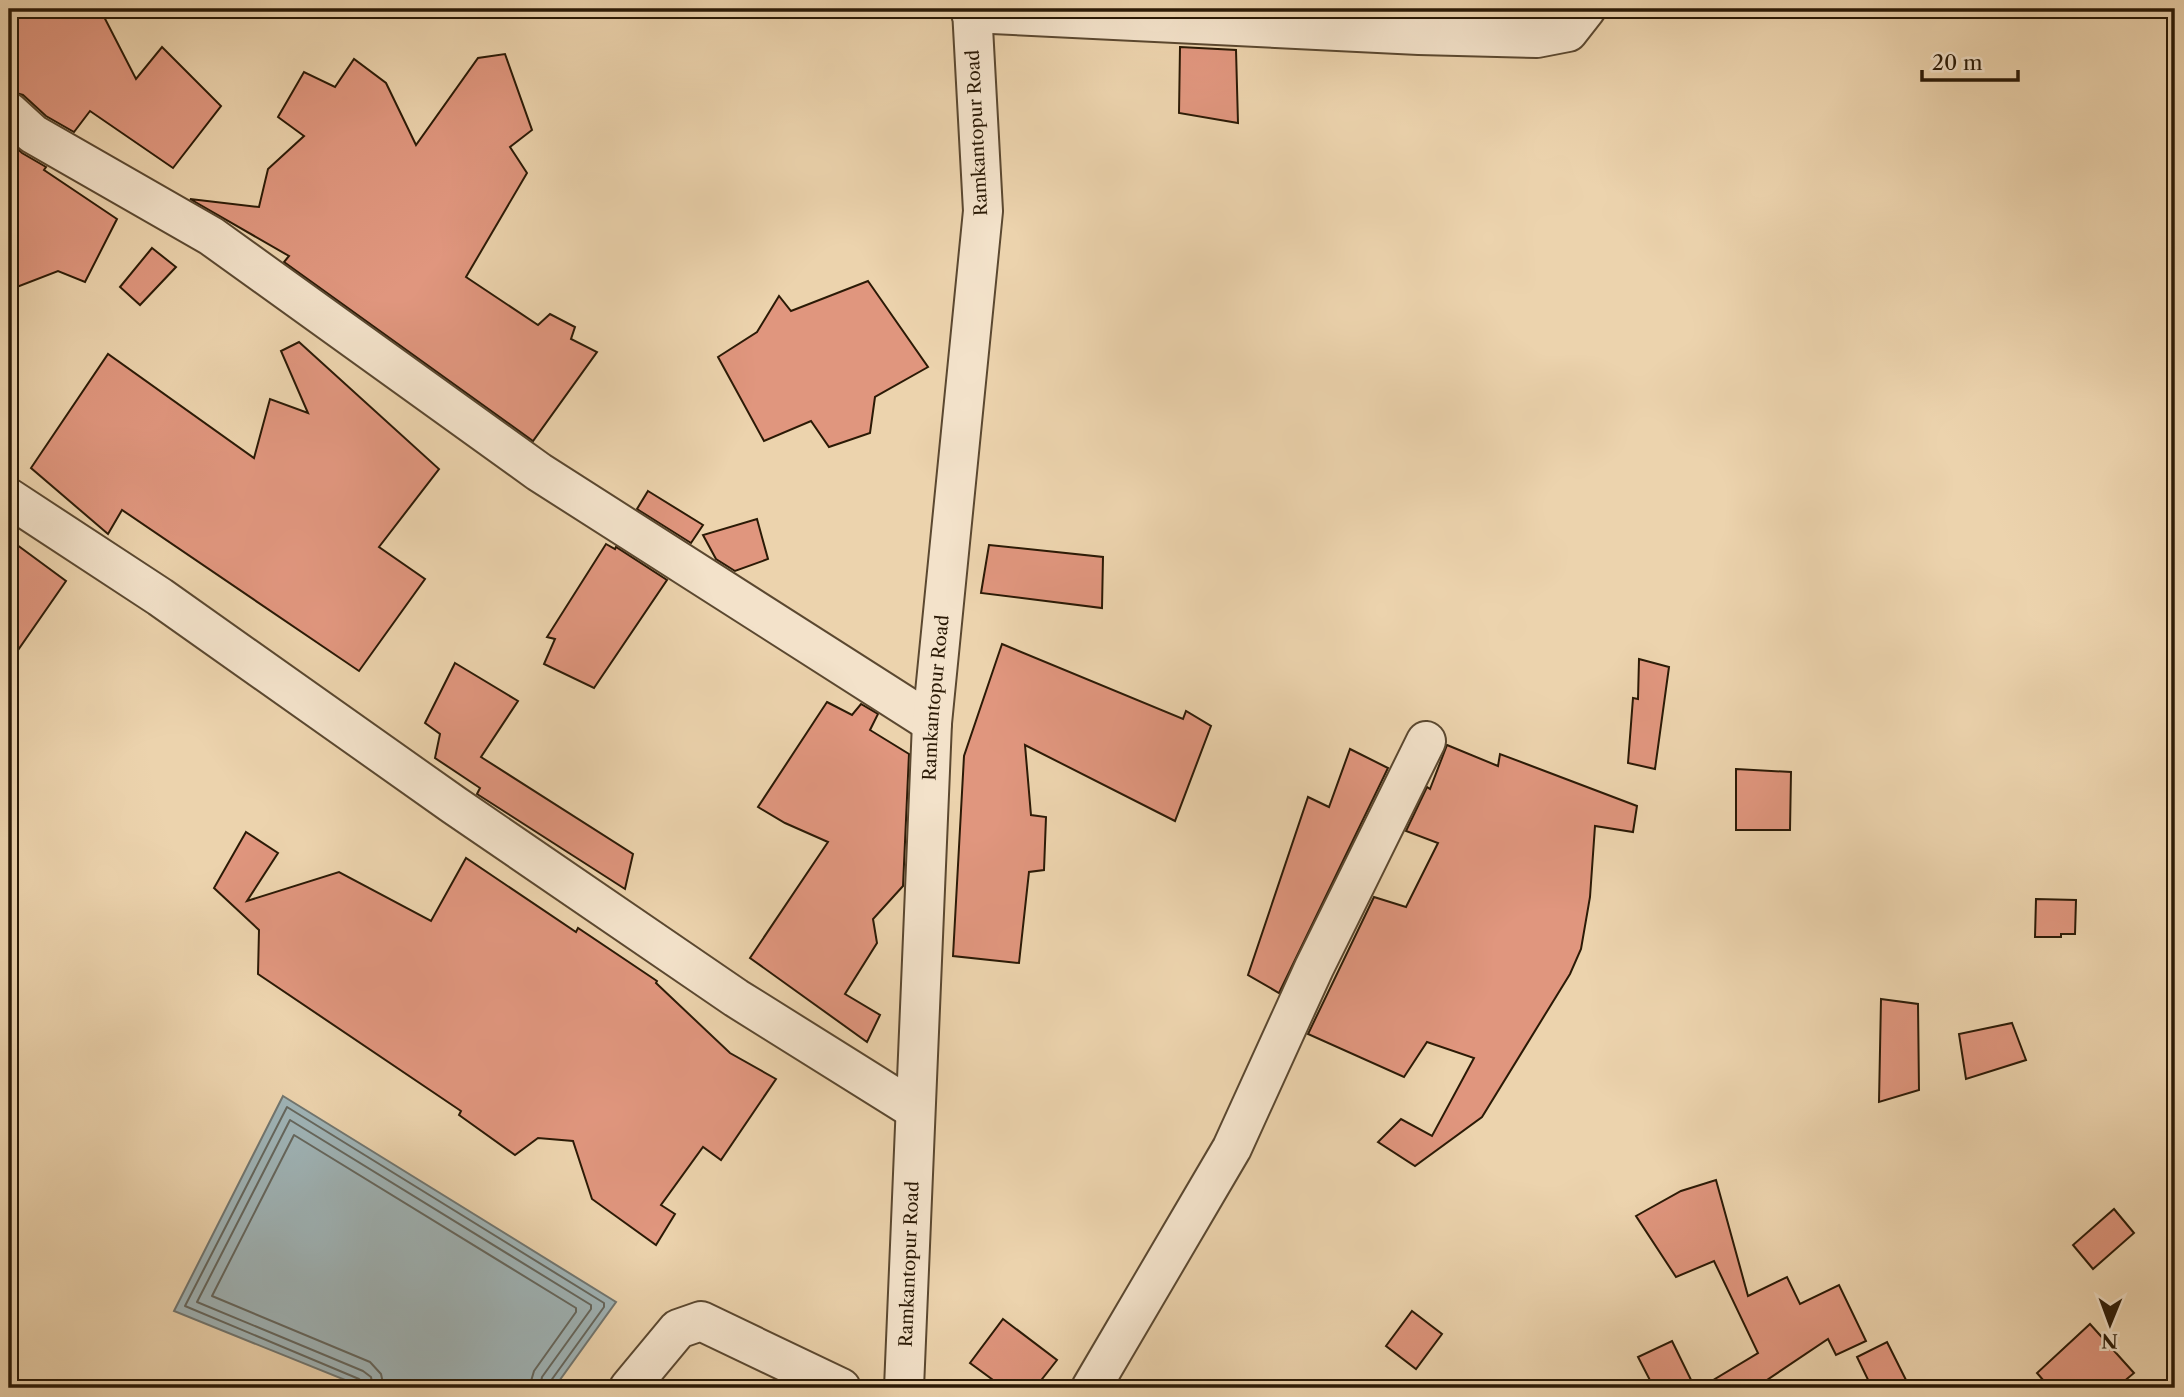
<svg xmlns="http://www.w3.org/2000/svg" width="2184" height="1397" viewBox="0 0 2184 1397" font-family="'Libre Caslon Text',serif">
<rect width="100%" height="100%" fill="#ecd3ad"/>
<filter id="stains"><feTurbulence type="fractalNoise" baseFrequency=".00286" numOctaves="4"/><feColorMatrix values="0 0 0 0 .2 0 0 0 0 .09 0 0 0 0 .02 0 0 0 .5 -.17"/></filter>
<radialGradient id="worn" r=".72"><stop offset=".6" stop-color="#630" stop-opacity="0"/><stop offset="1" stop-color="#630" stop-opacity=".3"/></radialGradient>
<path fill="#9fb4b7" stroke="#717670" stroke-width="2" d="M 283,1096 L 616,1302 L 554,1388 L 365,1388 L 174,1311 Z"/>
<g fill="none" stroke-linecap="round" stroke-linejoin="round">
<g stroke="#65675e" stroke-width="2">
<path d="M 364,1388 L 364,1383 L 359,1379 L 185,1306 L 287,1107 L 604,1303 L 604,1307 L 550,1382 L 549,1388"/>
<path d="M 373,1388 L 371,1377 L 363,1371 L 197,1302 L 290,1120 L 591,1305 L 591,1309 L 542,1377 L 540,1388"/>
<path d="M 384,1388 L 381,1374 L 370,1362 L 212,1296 L 294,1135 L 576,1308 L 576,1312 L 534,1371 L 529,1388"/>
</g>
</g>
<g fill="#e0967e" stroke="#2b1a06" stroke-width="2">
<path d="M 25,9 L 100,9 L 136,79 L 162,47 L 221,106 L 173,168 L 90,111 L 74,132 L 46,116 L 23,95 L 9,91 L 9,20 Z"/>
<path d="M 1180,47 L 1236,50 L 1238,123 L 1179,113 Z"/>
<path d="M 505,54 L 532,130 L 510,147 L 527,173 L 466,277 L 538,325 L 550,314 L 575,327 L 571,339 L 597,352 L 533,441 L 284,262 L 289,256 L 190,199 L 259,207 L 268,169 L 304,136 L 278,117 L 304,72 L 335,87 L 354,59 L 386,83 L 416,145 L 478,58 Z"/>
<path d="M 9,141 L 22,153 L 46,167 L 44,170 L 117,219 L 85,282 L 58,271 L 9,290 Z"/>
<path d="M 152,248 L 176,267 L 140,305 L 120,287 Z"/>
<path d="M 868,281 L 928,367 L 875,397 L 870,433 L 829,447 L 811,421 L 764,441 L 718,357 L 757,332 L 779,296 L 791,311 Z"/>
<path d="M 299,342 L 439,469 L 379,547 L 425,579 L 359,671 L 122,510 L 108,534 L 31,468 L 108,354 L 254,458 L 270,399 L 308,413 L 281,351 Z"/>
<path d="M 648,491 L 703,525 L 691,543 L 637,509 Z"/>
<path d="M 757,519 L 768,559 L 735,571 L 716,559 L 703,535 Z"/>
<path d="M 9,539 L 66,581 L 9,663 Z"/>
<path d="M 606,544 L 615,549 L 616,547 L 667,580 L 594,688 L 544,664 L 555,639 L 547,637 Z"/>
<path d="M 989,545 L 1103,557 L 1102,608 L 981,593 Z"/>
<path d="M 1002,644 L 1183,719 L 1186,711 L 1211,726 L 1175,821 L 1025,745 L 1031,815 L 1046,817 L 1044,870 L 1029,872 L 1019,963 L 953,956 L 964,756 Z"/>
<path d="M 1639,659 L 1669,667 L 1655,769 L 1628,763 L 1633,698 L 1638,699 Z"/>
<path d="M 455,663 L 518,701 L 481,757 L 633,854 L 625,889 L 477,794 L 480,788 L 435,758 L 440,734 L 425,723 Z"/>
<path d="M 827,702 L 852,715 L 861,704 L 878,714 L 870,730 L 909,754 L 903,886 L 873,919 L 877,943 L 845,994 L 880,1015 L 867,1042 L 750,958 L 828,842 L 785,823 L 758,807 Z"/>
<path d="M 1447,745 L 1498,766 L 1500,754 L 1637,806 L 1633,832 L 1595,826 L 1590,897 L 1581,949 L 1570,974 L 1482,1117 L 1415,1166 L 1378,1142 L 1401,1119 L 1432,1136 L 1474,1058 L 1427,1042 L 1404,1077 L 1308,1034 L 1374,897 L 1406,907 L 1438,843 L 1406,831 L 1427,787 L 1430,789 Z"/>
<path d="M 1350,749 L 1388,768 L 1279,993 L 1248,975 L 1308,797 L 1329,807 Z"/>
<path d="M 1736,769 L 1791,772 L 1790,830 L 1736,830 Z"/>
<path d="M 246,832 L 278,853 L 247,901 L 339,872 L 431,921 L 466,858 L 576,932 L 578,928 L 657,981 L 656,983 L 730,1053 L 776,1079 L 721,1160 L 703,1147 L 661,1205 L 675,1214 L 656,1245 L 592,1199 L 573,1141 L 538,1138 L 515,1155 L 459,1115 L 461,1111 L 258,974 L 259,930 L 214,888 Z"/>
<path d="M 2036,899 L 2076,900 L 2075,934 L 2061,934 L 2061,937 L 2035,937 Z"/>
<path d="M 1881,999 L 1918,1004 L 1919,1090 L 1879,1102 Z"/>
<path d="M 2012,1023 L 2026,1060 L 1966,1079 L 1959,1034 Z"/>
<path d="M 1716,1180 L 1748,1296 L 1787,1277 L 1800,1304 L 1839,1285 L 1866,1341 L 1836,1355 L 1828,1339 L 1755,1388 L 1700,1388 L 1758,1353 L 1714,1261 L 1676,1277 L 1636,1216 L 1681,1191 Z"/>
<path d="M 2114,1209 L 2134,1233 L 2093,1269 L 2073,1245 Z"/>
<path d="M 1412,1311 L 1442,1334 L 1416,1369 L 1386,1346 Z"/>
<path d="M 1003,1319 L 1057,1360 L 1035,1388 L 1004,1388 L 970,1363 Z"/>
<path d="M 2090,1324 L 2134,1373 L 2116,1388 L 2050,1388 L 2037,1373 Z"/>
<path d="M 1672,1341 L 1695,1388 L 1654,1388 L 1638,1357 Z"/>
<path d="M 1887,1342 L 1910,1388 L 1872,1388 L 1857,1357 Z"/>
</g>
<g fill="none" stroke-linecap="round" stroke-linejoin="round">
<g stroke="#5b4830" stroke-width="42">
<g id="minor">
<path d="M 971,13 L 1419,35 L 1537,38 L 1568,32 L 1586,9"/>
<path d="M 9,112 L 33,134 L 211,236 L 539,472 L 932,723"/>
<path d="M 9,498 L 160,597 L 454,805 L 736,998 L 915,1110"/>
<path d="M 629,1388 L 678,1329 L 701,1321 L 841,1388"/>
<path id="s1" d="M 904,1388 L 932,723 L 983,211 L 972,9"/>
<path d="M 1091,1388 L 1232,1148 L 1314,968 L 1426,741"/>
</g>
</g>
<use href="#minor" stroke="#f3e2ca" stroke-width="38"/>
</g>
<g text-anchor="middle" dominant-baseline="central" stroke-width="6" stroke-linejoin="round" paint-order="stroke">
<g font-size="18" fill="#2b1a06" stroke="#f3e2ca">
<text transform="translate(977 133) rotate(-93)">Ramkantopur Road</text>
<text stroke="none"><textPath href="#s1" startOffset="691">Ramkantopur Road</textPath></text>
<text stroke="none"><textPath href="#s1" startOffset="124">Ramkantopur Road</textPath></text>
</g>
</g>
<rect width="2184" height="1397" fill="none" stroke="#ecd3ad" stroke-width="35"/>
<rect x="10" y="10" width="2163" height="1376" fill="none" stroke="#2b1a06" stroke-width="3.5"/>
<rect x="18" y="18" width="2149" height="1362" fill="none" stroke="#2b1a06" stroke-width="2"/>
<g transform="translate(2110 1324) rotate(181)" stroke="#f3e2ca" stroke-width="5" paint-order="stroke">
<path d="M0-5L12 26L0 18L-12 26Z" fill="#2b1a06"/>
<text y="-10" font-size="19" font-weight="bold" text-anchor="middle" fill="#2b1a06">N</text>
</g>
<path d="M1922 70v10h96v-10" fill="none" stroke="#2b1a06" stroke-width="3.5"/>
<text x="1932" y="70" font-size="21" fill="#2b1a06" stroke="#f3e2ca" stroke-width="5" paint-order="stroke">20 m</text>
<rect width="100%" height="100%" filter="url(#stains)"/>
<rect width="100%" height="100%" fill="url(#worn)"/>
</svg>
